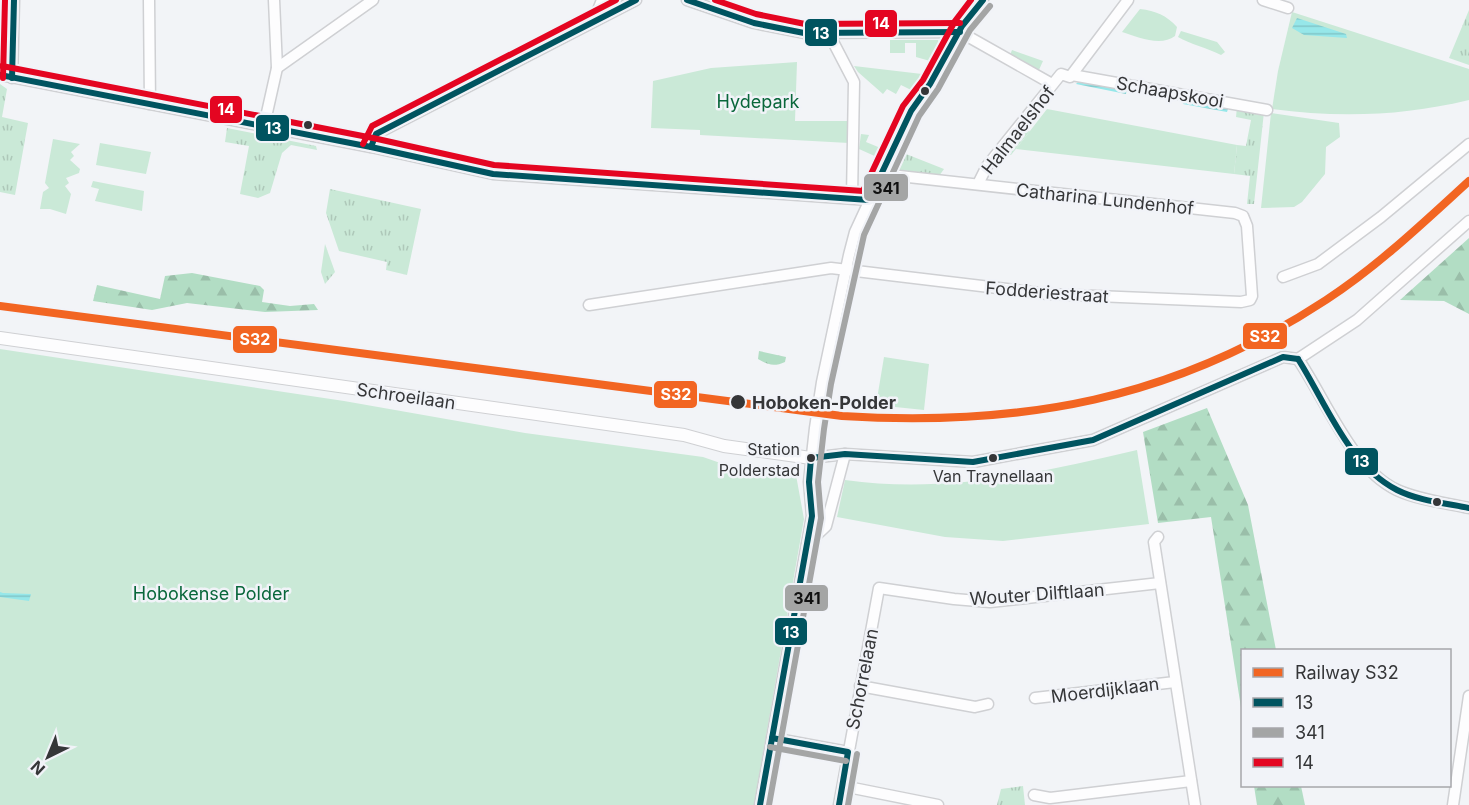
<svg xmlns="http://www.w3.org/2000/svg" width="1469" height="805" viewBox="0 0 1469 805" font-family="Inter,sans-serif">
<defs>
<pattern id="grass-tufts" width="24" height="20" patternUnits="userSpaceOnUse" patternTransform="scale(1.5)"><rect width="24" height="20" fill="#cae9d7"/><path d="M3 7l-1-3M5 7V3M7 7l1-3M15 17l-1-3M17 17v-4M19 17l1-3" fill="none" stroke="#aec8b9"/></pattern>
<pattern id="forest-firs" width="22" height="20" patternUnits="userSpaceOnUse" patternTransform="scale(1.5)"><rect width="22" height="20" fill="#b2ddc4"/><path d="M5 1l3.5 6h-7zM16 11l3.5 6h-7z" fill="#9abea9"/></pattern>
<pattern id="water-rules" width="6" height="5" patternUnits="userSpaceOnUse" patternTransform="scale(1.5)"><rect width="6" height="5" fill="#96e7e9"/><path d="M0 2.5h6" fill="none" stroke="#82c7c9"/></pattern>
</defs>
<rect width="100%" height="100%" fill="#f2f4f7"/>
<g fill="url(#grass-tufts)">
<path d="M 1469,10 L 1469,65 L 1449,58 Z"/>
<path d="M 1012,50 L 1043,61 L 1038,72 L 1010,55 Z"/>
<path d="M 0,84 L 7,89 L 2,117 L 28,123 L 15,195 L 0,192 Z"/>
<path d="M 1237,107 L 1264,112 L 1254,204 L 1247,204 L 1250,176 L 1234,174 L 1237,145 L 1246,146 L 1251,120 L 1236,117 Z"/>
<path d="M 227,128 L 316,146 L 317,150 L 291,145 L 282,153 L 270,193 L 258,198 L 240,194 L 249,146 L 225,142 Z"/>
<path d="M 1025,130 L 1030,131 L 1011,155 L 1005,155 Z"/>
<path d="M 906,154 L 944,169 L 939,176 L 897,171 Z"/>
<path d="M 330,189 L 421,209 L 407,275 L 386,270 L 387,262 L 339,251 L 326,213 Z"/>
<path d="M 325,244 L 335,272 L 325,284 L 321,272 Z"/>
<path d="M 1023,786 L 1025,805 L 997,805 L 1001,789 Z"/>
</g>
<g fill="url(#forest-firs)">
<path d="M 1469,238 L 1469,314 L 1444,301 L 1400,300 Z"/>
<path d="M 192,273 L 260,286 L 264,290 L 262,302 L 290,306 L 314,304 L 318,310 L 265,312 L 187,303 L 152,310 L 93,301 L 97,285 L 160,299 L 165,276 Z"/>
<path d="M 759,351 L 786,357 L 785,362 C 774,367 768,365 758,359 Z"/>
<path d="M 1207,408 L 1248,505 L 1276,650 L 1242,650 L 1242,714 L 1211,517 L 1158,523 L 1143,432 Z"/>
<path d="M 1254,786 L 1301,786 L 1305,805 L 1257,805 Z"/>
</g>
<g fill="#cae9d7">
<path d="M 1140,9 C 1156,11 1166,15 1177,27 L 1175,36 C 1161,47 1137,37 1122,32 Z"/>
<path d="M 1292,12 L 1469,69 L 1469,100 C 1403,116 1339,118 1272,109 L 1278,71 Z"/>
<path d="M 1181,31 L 1217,42 L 1225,52 L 1221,55 C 1207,48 1190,44 1178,37 Z"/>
<path d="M 890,40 L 938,40 L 940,44 L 930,61 L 916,57 L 916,43 L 905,43 L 905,53 L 890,53 Z"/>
<path d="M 797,62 L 795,121 L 849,121 L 849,143 L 700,135 L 700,130 L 651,128 L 653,81 L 711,68 Z"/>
<path d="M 854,66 L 922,74 L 913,91 L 901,85 L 896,94 L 887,89 L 883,94 L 858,72 Z"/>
<path d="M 1047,109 L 1237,145 L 1234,174 L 1016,149 Z"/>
<path d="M 1271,113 L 1339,123 L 1340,137 L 1326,147 L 1325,174 L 1302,202 L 1294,207 L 1261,208 Z"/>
<path d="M 861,134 L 869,135 L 866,142 L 883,149 L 879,158 L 859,149 Z"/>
<path d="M 53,139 L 80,144 L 71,152 L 74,156 L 70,160 L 80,169 L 79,173 L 66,178 L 69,183 L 65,186 L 71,194 L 66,214 L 50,209 L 40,209 L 43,192 L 49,188 L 45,183 Z"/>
<path d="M 100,143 L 151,152 L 146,174 L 96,165 Z"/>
<path d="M 93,181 L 144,191 L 142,211 L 95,201 L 99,189 L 91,187 Z"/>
<path d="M 0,349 L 344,401 L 525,433 L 703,457 L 726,465 L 796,475 L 804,519 L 754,805 L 0,805 Z"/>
<path d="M 884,357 L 929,364 L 924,410 L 876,405 Z"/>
<path d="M 1137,450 L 1149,524 L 1003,541 L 945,537 L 837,517 L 845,480 C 944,494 1041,473 1137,450 Z"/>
</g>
<g fill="url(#water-rules)">
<path d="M 1297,18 L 1346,34 L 1347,38 L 1304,35 L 1292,28 Z"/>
<path d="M 1081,79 L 1127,87 L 1126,94 L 1076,84 Z"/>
<path d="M 1185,98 L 1229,106 L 1227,112 L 1183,104 Z"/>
<path d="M 0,592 L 3,593 L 31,594 L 29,601 L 0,597 Z"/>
</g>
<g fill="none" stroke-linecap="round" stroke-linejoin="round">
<g stroke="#cfd0d3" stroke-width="13">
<g id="minor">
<path d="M 149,0 L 150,104"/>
<path d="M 687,0 L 754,23 L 804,33 L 960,32"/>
<path d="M 1263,0 L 1288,8"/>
<path d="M 594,20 L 602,0"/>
<path d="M 960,32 L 1052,84"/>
<path d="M 829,34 L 854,82 L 852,197"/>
<path d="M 277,68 L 373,0"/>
<path d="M 0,75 L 371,147 L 493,174 L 869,200"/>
<path d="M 1072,75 L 1267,110"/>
<path d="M 12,78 L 14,0"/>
<path d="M 264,126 L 277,68 L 274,0"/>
<path d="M 371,147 L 376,134 L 636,0"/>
<path d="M 978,184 L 987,166 L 1061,74 L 1070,77 L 1128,0"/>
<path d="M 1283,277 L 1318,264 L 1381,217 L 1469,144"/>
<path d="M 589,305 L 831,268 L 1048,294 L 1241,302 L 1250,300 L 1252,296 L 1247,226 L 1243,216 L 1235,213 L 881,174"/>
<path d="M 1298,359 C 1326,400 1352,469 1397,490 C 1419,500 1446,503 1469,508"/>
<path d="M 1298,359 L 1357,320 L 1469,221"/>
<path d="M 811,458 L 845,454 L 973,462 L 1093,440 L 1283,357 L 1298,359"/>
<path d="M 1158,537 L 1154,542 L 1195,805"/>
<path d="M 807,544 L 826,526 L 845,454"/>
<path d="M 860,686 L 975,707 L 988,704"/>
<path d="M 1035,698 L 1175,682"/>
<path d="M 772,738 L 848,752"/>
<path d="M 843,786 L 938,805"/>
<path d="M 1034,795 L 1050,798 L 1191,781"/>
<path d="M 760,805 L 812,516 L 809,482 L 815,428 L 822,382 L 849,255 L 855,232 L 911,111 C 941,79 951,30 983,0"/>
<path d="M 839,805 L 879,588 L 954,599 L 990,602 L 1160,583"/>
<path d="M 1453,805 L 1469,696"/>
</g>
</g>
<g stroke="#cfd0d3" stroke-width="14">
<path id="tertiary" d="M 0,338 L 684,435 L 724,446 L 811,458"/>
</g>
<use href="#minor" stroke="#fdfdfe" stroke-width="10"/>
<use href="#tertiary" stroke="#fdfdfe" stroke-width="12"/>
<g stroke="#f1f3f8" stroke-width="10">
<g id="bus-1">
<path d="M 687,0 L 754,23 L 804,33 L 960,32"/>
<path d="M 0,75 L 371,147 L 493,174 L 869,200 L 911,111 L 930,84 L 962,26 L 983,0"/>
<path d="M 12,78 L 14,0"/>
<path d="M 371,147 L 376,134 L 636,0"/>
<path d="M 1298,359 C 1326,403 1348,465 1397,490 C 1419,501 1445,503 1469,508"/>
<path d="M 811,458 L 845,454 L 973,462 L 1093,440 L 1283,357 L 1298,359"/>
<path d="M 772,738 L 848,752 L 839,805"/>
<path d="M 760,805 L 812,516 L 809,482 L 811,458"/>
</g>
</g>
<g stroke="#f1f3f8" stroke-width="10">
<g id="bus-2">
<path d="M 770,747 L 846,761"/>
<path d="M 769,805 L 821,518 L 818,482 L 824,429 L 831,384 L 864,235 L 919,116 L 938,89 L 970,30 L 990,6"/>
<path d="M 848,805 L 857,754"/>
</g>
</g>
<g stroke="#f1f3f8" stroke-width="10">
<g id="bus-3">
<path d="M 715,0 L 756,14 L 805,24 L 960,23"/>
<path d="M 2,66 L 373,138 L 494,165 L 863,191 L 903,106 L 923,80 L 955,21 L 971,0"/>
<path d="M 3,78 L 5,0"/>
<path d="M 363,144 L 372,126 L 616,0"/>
</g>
</g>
<use href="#bus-1" stroke="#005460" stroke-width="6"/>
<use href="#bus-2" stroke="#a4a5a5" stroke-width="6"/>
<use href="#bus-3" stroke="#e40521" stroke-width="6"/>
<g stroke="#f1f3f8" stroke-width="12">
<path id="rail-1" d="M 0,306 L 842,416 C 1021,427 1174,400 1326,300 C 1378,266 1423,223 1469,181"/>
</g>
<use href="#rail-1" stroke="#f26522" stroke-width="8"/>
</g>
<g fill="#353638" stroke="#f1f3f8" stroke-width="2">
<circle cx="925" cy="91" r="5"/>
<circle cx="308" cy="125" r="5"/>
<circle cx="738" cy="402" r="8"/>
<circle cx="811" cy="458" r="5"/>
<circle cx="993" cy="458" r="5"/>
<circle cx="1437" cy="502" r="5"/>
</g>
<g text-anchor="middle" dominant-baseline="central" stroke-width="5" stroke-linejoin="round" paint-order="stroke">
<g font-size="16" fill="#353638" stroke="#f1f3f8" text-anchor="end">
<text x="800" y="449">Station<tspan x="800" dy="21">Polderstad</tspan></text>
<text x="993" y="476" text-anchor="middle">Van Traynellaan</text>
</g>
<g font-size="18" fill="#353638" stroke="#f1f3f8">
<text transform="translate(1170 92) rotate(10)">Schaapskooi</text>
<text transform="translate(1018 130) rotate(-52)">Halmaelshof</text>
<text transform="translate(1105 199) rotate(6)">Catharina Lundenhof</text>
<text transform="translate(1047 292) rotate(4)">Fodderiestraat</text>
<text transform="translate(406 396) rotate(8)">Schroeilaan</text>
<text transform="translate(1037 594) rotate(-4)">Wouter Dilftlaan</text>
<text transform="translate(862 679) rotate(-79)">Schorrelaan</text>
<text transform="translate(1105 690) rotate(-7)">Moerdijklaan</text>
</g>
<g font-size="18" fill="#09673b" stroke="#f1f3f8">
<text x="758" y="101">Hydepark</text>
<text x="211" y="593">Hobokense Polder</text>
</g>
<g font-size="18" font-weight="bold" fill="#353638" stroke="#f1f3f8" text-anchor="start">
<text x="752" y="402">Hoboken-Polder</text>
</g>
</g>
<g stroke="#f1f3f8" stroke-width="2">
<rect x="864" y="9" width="34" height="29" rx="6" fill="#e40521"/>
<rect x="804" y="18" width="34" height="29" rx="6" fill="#005460"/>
<rect x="209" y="95" width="34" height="29" rx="6" fill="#e40521"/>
<rect x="255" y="114" width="35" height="28" rx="6" fill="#005460"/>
<rect x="863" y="173" width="46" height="29" rx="6" fill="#a4a5a5"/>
<rect x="1242" y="322" width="46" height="28" rx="6" fill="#f26522"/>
<rect x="232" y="325" width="46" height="29" rx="6" fill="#f26522"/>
<rect x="653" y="380" width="45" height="29" rx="6" fill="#f26522"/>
<rect x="1344" y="447" width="35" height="29" rx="6" fill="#005460"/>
<rect x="784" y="584" width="45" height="28" rx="6" fill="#a4a5a5"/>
<rect x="774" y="617" width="34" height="29" rx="6" fill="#005460"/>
</g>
<g font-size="16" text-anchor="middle" font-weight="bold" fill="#fff">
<text x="881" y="29">14</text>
<text x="821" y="39">13</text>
<text x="226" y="115">14</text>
<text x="273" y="134">13</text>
<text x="1265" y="342">S32</text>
<text x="255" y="345">S32</text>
<text x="676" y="400">S32</text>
<text x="1361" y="467">13</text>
<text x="791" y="638">13</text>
</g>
<g font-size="16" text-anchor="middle" font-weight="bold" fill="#111">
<text x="886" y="194">341</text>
<text x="807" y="604">341</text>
</g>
<rect x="1241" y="649" width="210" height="138" fill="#f1f3f8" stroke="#a6a7ab" stroke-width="1.5"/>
<rect x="1253" y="668" width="30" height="9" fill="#f26522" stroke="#a6a7ab" stroke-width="1.5"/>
<text x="1295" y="679" font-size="18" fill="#353638">Railway S32</text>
<rect x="1253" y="698" width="30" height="9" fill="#005460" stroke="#a6a7ab" stroke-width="1.5"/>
<text x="1295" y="709" font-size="18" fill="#353638">13</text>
<rect x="1253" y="728" width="30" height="9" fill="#a4a5a5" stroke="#a6a7ab" stroke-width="1.5"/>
<text x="1295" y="739" font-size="18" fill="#353638">341</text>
<rect x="1253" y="758" width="30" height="9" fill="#e40521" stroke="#a6a7ab" stroke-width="1.5"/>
<text x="1295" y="769" font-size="18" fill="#353638">14</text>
<g transform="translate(48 757) rotate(223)" stroke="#f1f3f8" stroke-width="4.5" paint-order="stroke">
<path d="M0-4.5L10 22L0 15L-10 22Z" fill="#353638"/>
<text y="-9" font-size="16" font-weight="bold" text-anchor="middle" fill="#353638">N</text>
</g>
</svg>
